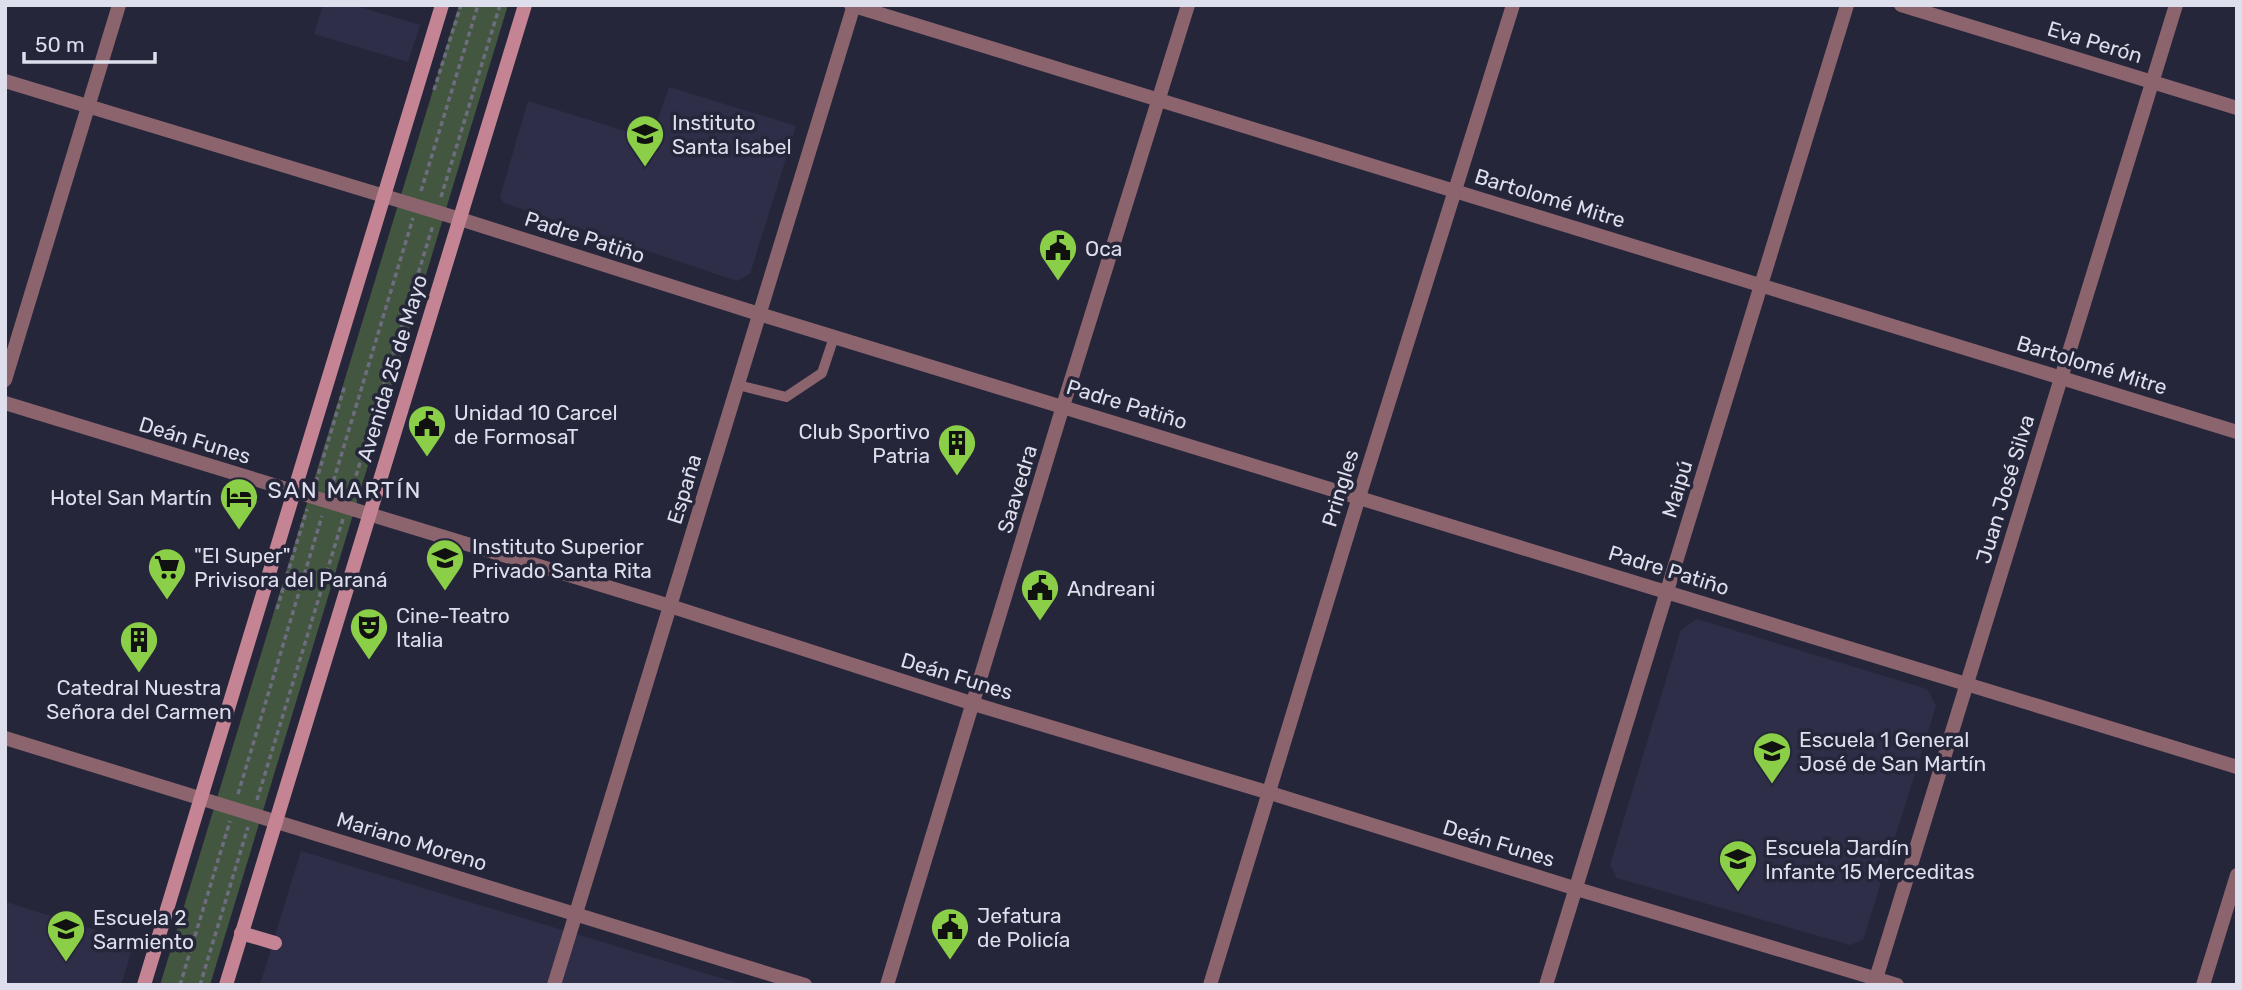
<svg xmlns="http://www.w3.org/2000/svg" width="2242" height="990" viewBox="0 0 2242 990" font-family="Rubik,sans-serif">
<rect width="100%" height="100%" fill="#26263b"/>
<g fill="#2f2e48">
<path d="M 323,5 L 353,5 L 420,25 L 408,62 L 314,34 Z"/>
<path d="M 669,87 L 796,126 L 750,274 L 737,281 L 504,203 L 500,197 L 528,101 L 651,139 Z"/>
<path d="M 1697,619 L 1927,689 L 1936,706 L 1863,940 L 1850,945 L 1617,878 L 1610,865 L 1681,630 Z"/>
<path d="M 301,851 L 744,985 L 260,985 Z"/>
<path d="M 6,902 L 134,942 L 121,985 L 5,985 Z"/>
</g>
<path fill="#425640" d="M 459,5 L 508,5 L 210,985 L 160,985 Z"/>
<g fill="none" stroke-linecap="round" stroke-linejoin="round">
<g stroke="#6d6d7f" stroke-width="3.5" stroke-dasharray="5 3.5" stroke-linecap="butt">
<path d="M 434,90 L 461,5"/>
<path d="M 421,191 L 478,5"/>
<path d="M 441,197 L 500,5"/>
<path d="M 316,482 L 345,385"/>
<path d="M 331,489 L 413,218"/>
<path d="M 351,492 L 433,225"/>
<path d="M 277,609 L 307,509"/>
<path d="M 238,794 L 322,516"/>
<path d="M 257,800 L 343,519"/>
<path d="M 180,985 L 230,821"/>
<path d="M 200,985 L 248,827"/>
</g>
<path stroke="#8c646d" stroke-width="10" d="M 738,385 L 786,397 L 822,373 L 834,337"/>
<g stroke="#8c646d" stroke-width="14">
<path d="M 851,5 L 2237,432"/>
<path d="M 1901,5 L 2237,108"/>
<path d="M 5,81 L 460,219 L 759,314 L 2237,767"/>
<path d="M 5,380 L 119,5"/>
<path d="M 5,403 L 670,606 L 974,704 L 1270,793 L 1577,889 L 1897,985"/>
<path d="M 5,738 L 805,985"/>
<path d="M 554,985 L 854,5"/>
<path d="M 887,985 L 1063,406 L 1188,5"/>
<path d="M 1210,985 L 1359,497 L 1513,5"/>
<path d="M 1546,985 L 1847,5"/>
<path d="M 1874,985 L 2176,5"/>
<path d="M 2203,985 L 2237,875"/>
</g>
<g stroke="#c48494" stroke-width="14">
<path d="M 241,933 L 275,943"/>
<path d="M 144,985 L 442,5"/>
<path d="M 226,985 L 525,5"/>
</g>
</g>
<defs>
<g id="school-pin" transform="scale(2.0125)"><path d="M0 17L-7.5 6A9.5 9.5 0 1 1 7.5 6Z" fill="#8bce47" stroke="#26263b"/><path d="M0-5L7-2L0 1L-7-2ZM-4 1L0 2.5L4 1V4Q0 6-4 4Z" fill="#111"/></g>
<g id="civic-pin" transform="scale(2.0125)"><path d="M0 17L-7.5 6A9.5 9.5 0 1 1 7.5 6Z" fill="#8bce47" stroke="#26263b"/><path d="M-.6-6.5H3V-4.5H.6V-3L4-1V1h2V6H-6V1h2V-1L-.6-3ZM-1.2 2.5V6h2.4V2.5Z" fill="#111"/></g>
<g id="building-pin" transform="scale(2.0125)"><path d="M0 17L-7.5 6A9.5 9.5 0 1 1 7.5 6Z" fill="#8bce47" stroke="#26263b"/><path d="M-4-6H4V6H1V3H-1V6H-4ZM-2.5-4.3h1.7v1.8h-1.7ZM.8-4.3h1.7v1.8H.8ZM-2.5-1h1.7V.8h-1.7ZM.8-1h1.7V.8H.8Z" fill="#111"/></g>
<g id="hotel-pin" transform="scale(2.0125)"><path d="M0 17L-7.5 6A9.5 9.5 0 1 1 7.5 6Z" fill="#8bce47" stroke="#26263b"/><path d="M-6-4.5h1.5V1H6V5H4.5V3h-9V5H-6ZM-4 0a1.8 1.8 0 1 1 3.6 0ZM.5 0V-2.5h3Q6-2.5 6 0Z" fill="#111"/></g>
<g id="university-pin" transform="scale(2.0125)"><path d="M0 17L-7.5 6A9.5 9.5 0 1 1 7.5 6Z" fill="#8bce47" stroke="#26263b"/><path d="M0-5L7-2L0 1L-7-2ZM-4 1L0 2.5L4 1V4Q0 6-4 4Z" fill="#111"/></g>
<g id="supermarket-pin" transform="scale(2.0125)"><path d="M0 17L-7.5 6A9.5 9.5 0 1 1 7.5 6Z" fill="#8bce47" stroke="#26263b"/><path d="M-6-5.5h2.5l.6 2H6L4.5 2H-2.5L-4.4-4H-6ZM-1.5 3.2a1.3 1.3 0 1 0 .1 0ZM3 3.2a1.3 1.3 0 1 0 .1 0Z" fill="#111"/></g>
<g id="theatre-pin" transform="scale(2.0125)"><path d="M0 17L-7.5 6A9.5 9.5 0 1 1 7.5 6Z" fill="#8bce47" stroke="#26263b"/><path d="M-5-5.5Q0-4 5-5.5V0Q5 5 0 6Q-5 5-5 0ZM-3.3-2.5H-1v1.5H-3.3ZM1-2.5H3.3v1.5H1ZM-2.8 1Q0 5.5 2.8 1Z" fill="#111"/></g>
</defs>
<g fill-rule="evenodd">
<use href="#school-pin" x="645" y="134"/>
<use href="#civic-pin" x="1058" y="248"/>
<use href="#civic-pin" x="427" y="424"/>
<use href="#building-pin" x="957" y="443"/>
<use href="#hotel-pin" x="239" y="497"/>
<use href="#university-pin" x="445" y="558"/>
<use href="#supermarket-pin" x="167" y="567"/>
<use href="#civic-pin" x="1040" y="588"/>
<use href="#theatre-pin" x="369" y="627"/>
<use href="#building-pin" x="139" y="640"/>
<use href="#school-pin" x="1772" y="751"/>
<use href="#school-pin" x="1738" y="859"/>
<use href="#civic-pin" x="950" y="927"/>
<use href="#school-pin" x="66" y="929"/>
</g>
<g text-anchor="middle" dominant-baseline="central" stroke-width="7" stroke-linejoin="round" paint-order="stroke">
<g font-size="21" fill="#dedfec" stroke="#26263b">
<text transform="translate(2095 42) rotate(17)">Eva Perón</text>
<text transform="translate(1550 198) rotate(17)">Bartolomé Mitre</text>
<text transform="translate(585 237) rotate(18)">Padre Patiño</text>
<text transform="translate(2092 365) rotate(17)">Bartolomé Mitre</text>
<text transform="translate(392 368) rotate(-73)">Avenida 25 de Mayo</text>
<text transform="translate(1127 404) rotate(17)">Padre Patiño</text>
<text transform="translate(195 440) rotate(17)">Deán Funes</text>
<text transform="translate(1340 488) rotate(-73)">Pringles</text>
<text transform="translate(684 489) rotate(-73)">España</text>
<text transform="translate(1017 489) rotate(-73)">Saavedra</text>
<text transform="translate(1677 489) rotate(-73)">Maipú</text>
<text transform="translate(2005 489) rotate(-73)">Juan José Silva</text>
<text transform="translate(1669 570) rotate(17)">Padre Patiño</text>
<text transform="translate(957 676) rotate(17)">Deán Funes</text>
<text transform="translate(412 841) rotate(17)">Mariano Moreno</text>
<text transform="translate(1499 843) rotate(17)">Deán Funes</text>
</g>
<g font-size="21" fill="#dedfec" stroke="#26263b" text-anchor="start">
<text x="672" y="122">Instituto<tspan x="672" dy="24">Santa Isabel</tspan></text>
<text x="1085" y="248">Oca</text>
<text x="454" y="412">Unidad 10 Carcel<tspan x="454" dy="24">de FormosaT</tspan></text>
<text x="930" y="431" text-anchor="end">Club Sportivo<tspan x="930" dy="24">Patria</tspan></text>
<text x="212" y="497" text-anchor="end">Hotel San Martín</text>
<text x="472" y="546">Instituto Superior<tspan x="472" dy="24">Privado Santa Rita</tspan></text>
<text x="194" y="555">"El Super"<tspan x="194" dy="24">Privisora del Paraná</tspan></text>
<text x="1067" y="588">Andreani</text>
<text x="396" y="615">Cine-Teatro<tspan x="396" dy="24">Italia</tspan></text>
<text x="139" y="687" text-anchor="middle">Catedral Nuestra<tspan x="139" dy="24">Señora del Carmen</tspan></text>
<text x="1799" y="739">Escuela 1 General<tspan x="1799" dy="24">José de San Martín</tspan></text>
<text x="1765" y="847">Escuela Jardín<tspan x="1765" dy="24">Infante 15 Merceditas</tspan></text>
<text x="977" y="915">Jefatura<tspan x="977" dy="24">de Policía</tspan></text>
<text x="93" y="917">Escuela 2<tspan x="93" dy="24">Sarmiento</tspan></text>
</g>
<g font-size="23" letter-spacing="2" fill="#dedfec" stroke="#26263b">
<text x="345" y="490">SAN MARTÍN</text>
</g>
</g>
<rect width="2242" height="990" fill="none" stroke="#dedfec" stroke-width="14"/>
<path d="M24 52v10h131v-10" fill="none" stroke="#dedfec" stroke-width="3.5"/>
<text x="35" y="52" font-size="21" fill="#dedfec" stroke="#26263b" stroke-width="5" paint-order="stroke">50 m</text>
</svg>
